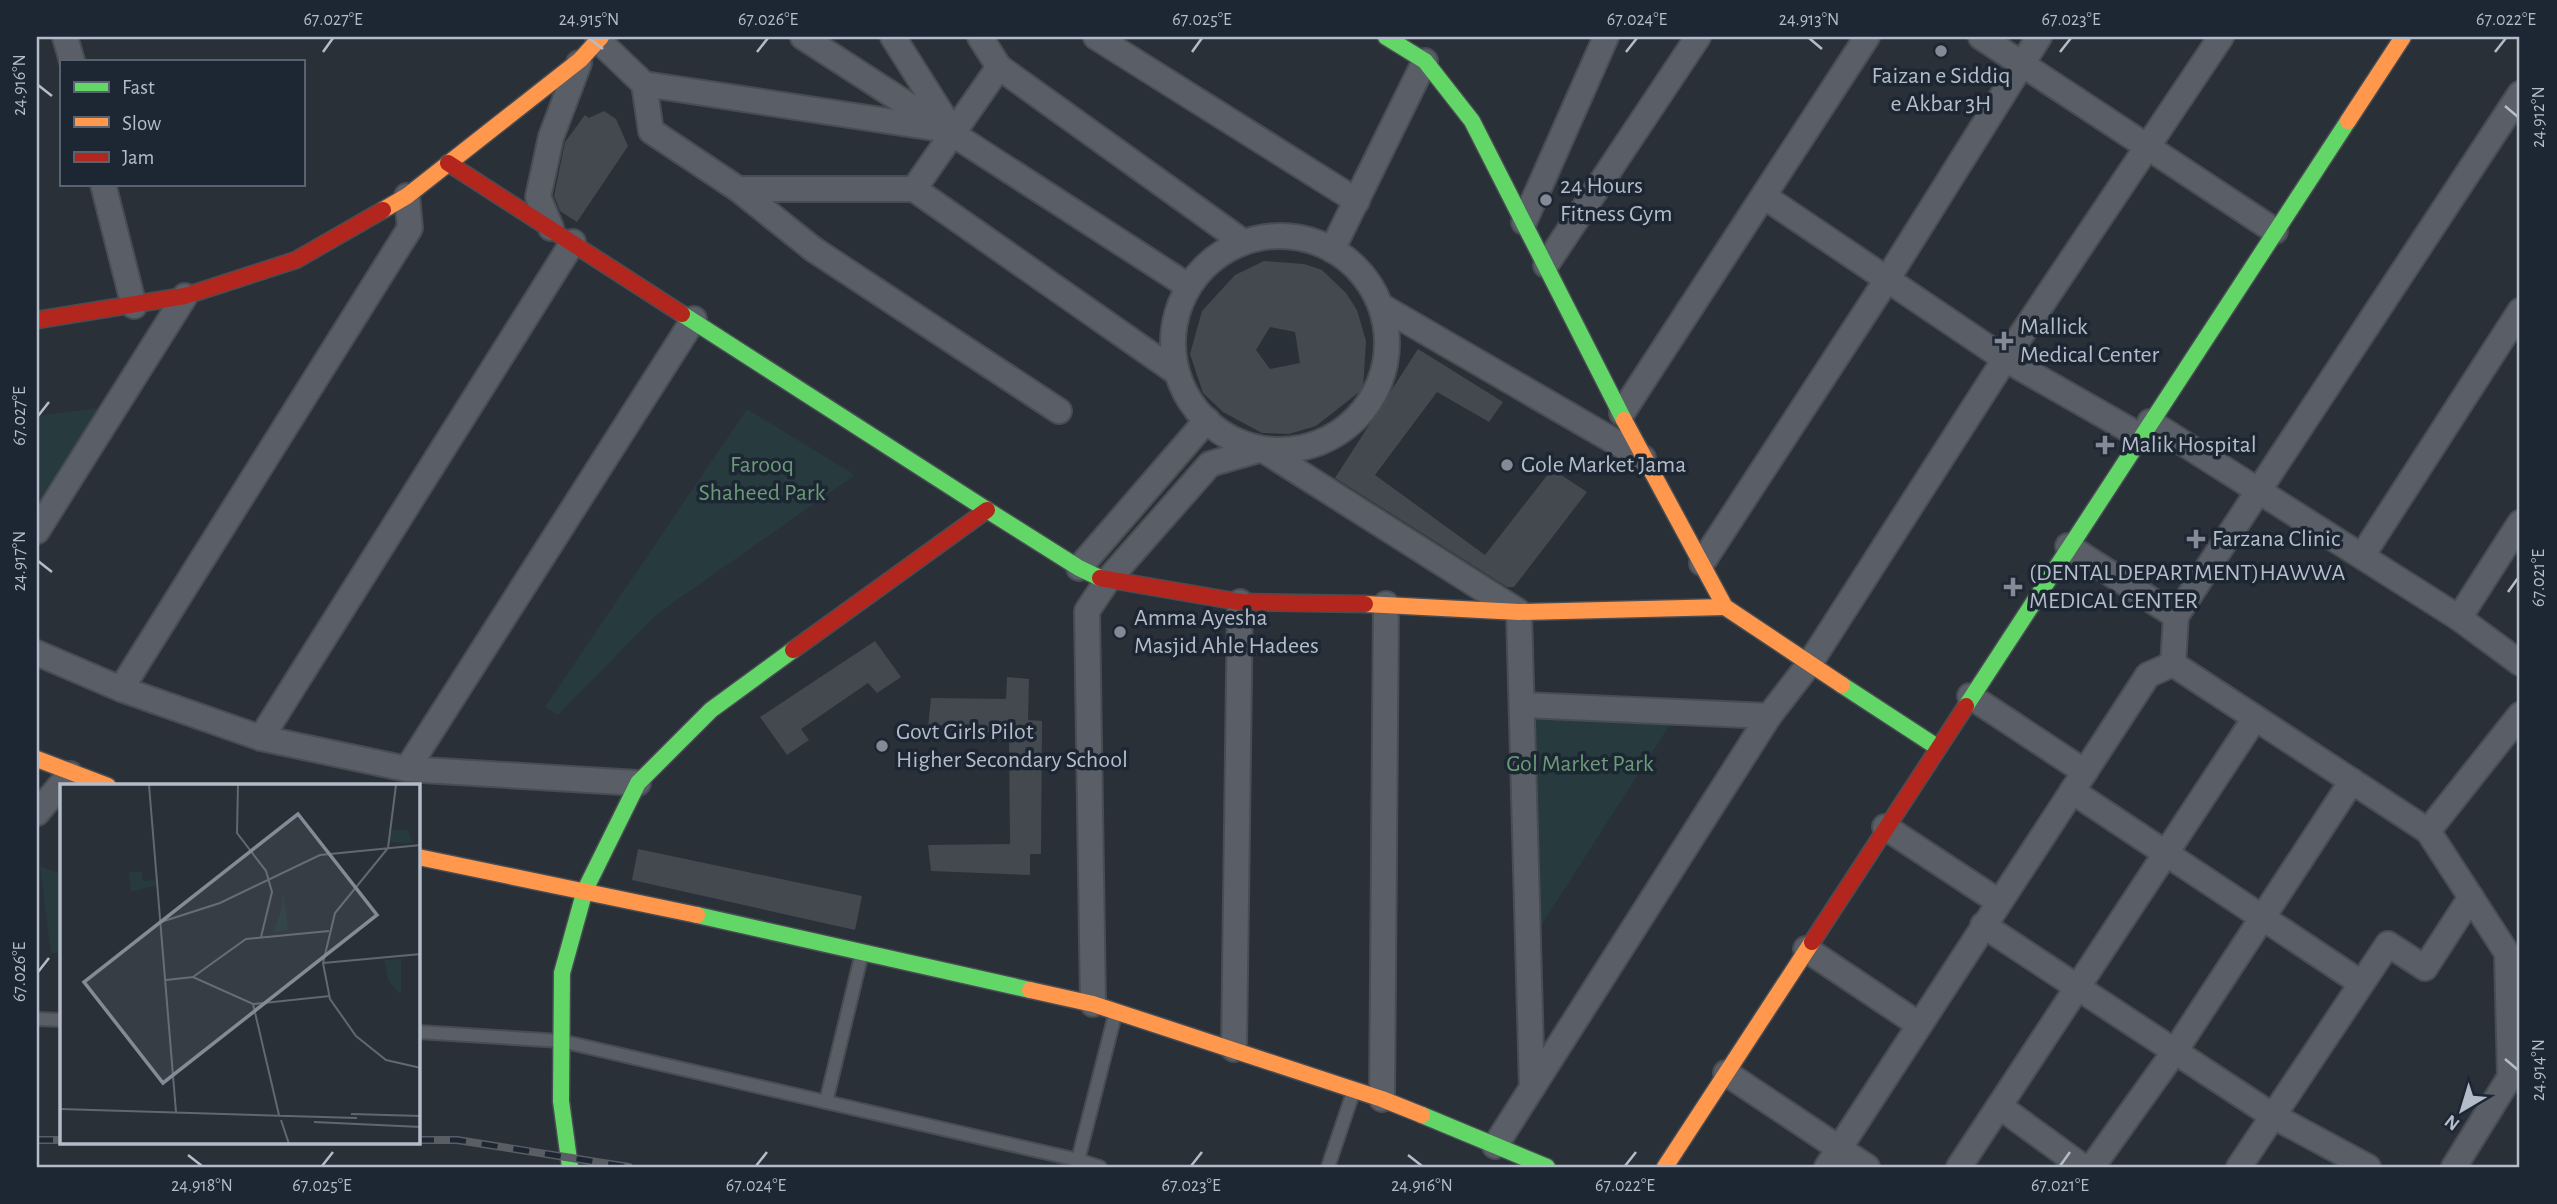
<svg xmlns="http://www.w3.org/2000/svg" width="2557" height="1204" viewBox="0 0 2557 1204" font-family="'Alegreya Sans',sans-serif">
<rect width="100%" height="100%" fill="#2a3038"/>
<g fill="#273a3e">
<path d="M 115,406 L 37,531 L 37,416 Z"/>
<path d="M 747,409 L 855,475 L 657,614 L 558,715 L 545,707 Z"/>
<path d="M 1522,705 L 1678,712 L 1528,946 Z"/>
<path d="M 40,866 L 61,874 L 61,953 L 51,953 Z"/>
</g>
<g fill="#444950" fill-rule="evenodd">
<path d="M 604,111 L 616,119 L 628,146 L 577,222 L 560,211 L 554,196 L 565,142 L 585,115 L 589,118 Z"/>
<path d="M 1264,261 L 1304,264 L 1322,270 L 1346,293 L 1357,310 L 1366,341 L 1363,389 L 1316,426 L 1289,434 L 1262,433 L 1223,412 L 1203,393 L 1190,354 L 1202,311 L 1235,275 ZM 1270,327 L 1295,332 L 1300,363 L 1270,369 L 1256,350 Z"/>
<path d="M 1418,349 L 1503,402 L 1489,422 L 1437,392 L 1375,475 L 1485,555 L 1552,469 L 1587,492 L 1514,587 L 1507,587 L 1335,478 Z"/>
<path d="M 875,641 L 901,677 L 877,693 L 868,683 L 801,729 L 809,740 L 787,755 L 760,717 Z"/>
<path d="M 1007,677 L 1029,679 L 1028,720 L 1042,721 L 1041,854 L 1030,854 L 1030,875 L 931,871 L 928,845 L 1010,844 L 1009,734 L 928,728 L 931,698 L 1006,699 Z"/>
<path d="M 638,849 L 862,896 L 855,930 L 632,880 Z"/>
</g>
<g fill="none" stroke-linecap="round" stroke-linejoin="round">
<g stroke="#484c53" stroke-width="16">
<g id="lane">
<path d="M 37,1019 L 61,1020"/>
<path d="M 418,1032 L 561,1041 L 1078,1160 L 1100,1167"/>
<path d="M 826,1102 L 862,953"/>
<path d="M 1078,1160 L 1115,1015"/>
<path d="M 1328,1167 L 1354,1090"/>
</g>
</g>
<g stroke="#484c53" stroke-width="28">
<g id="street">
<path d="M 65,37 L 72,61"/>
<path d="M 803,37 L 1188,286"/>
<path d="M 893,37 L 948,124"/>
<path d="M 980,37 L 999,67 L 1243,242"/>
<path d="M 1096,37 L 1357,201"/>
<path d="M 1981,37 L 2275,231"/>
<path d="M 598,40 L 644,84 L 651,131 L 738,189 L 813,249 L 1059,411"/>
<path d="M 644,84 L 941,129"/>
<path d="M 103,184 L 134,306"/>
<path d="M 738,189 L 914,189 L 1176,372"/>
<path d="M 914,189 L 999,67"/>
<path d="M 1765,197 L 2005,359 L 2140,436"/>
<path d="M 1524,222 L 1606,37"/>
<path d="M 551,228 L 538,197 L 551,137 L 579,63"/>
<circle cx="1280" cy="343" r="107"/>
<path d="M 1332,250 L 1425,61"/>
<path d="M 1546,265 L 1698,37"/>
<path d="M 1381,306 L 1643,458"/>
<path d="M 1622,413 L 1867,37"/>
<path d="M 2150,422 L 2459,618 L 2520,663"/>
<path d="M 37,531 L 185,296"/>
<path d="M 2068,546 L 2176,616 L 2173,664 L 2428,831 L 2507,953 L 2510,1077 L 2454,1167"/>
<path d="M 2362,556 L 2520,311"/>
<path d="M 1702,563 L 1886,281 L 2039,37"/>
<path d="M 1079,568 L 1207,420"/>
<path d="M 2176,616 L 2520,94"/>
<path d="M 2459,618 L 2520,523"/>
<path d="M 37,653 L 121,689 L 261,738 L 407,769 L 638,783"/>
<path d="M 121,689 L 410,228 L 407,196"/>
<path d="M 1970,696 L 2085,772"/>
<path d="M 1522,705 L 1769,716"/>
<path d="M 261,738 L 573,242"/>
<path d="M 407,769 L 694,319"/>
<path d="M 2072,791 L 2361,983"/>
<path d="M 37,813 L 70,774"/>
<path d="M 1885,827 L 1999,902"/>
<path d="M 2428,831 L 2520,715"/>
<path d="M 1983,925 L 2273,1116 L 2368,1167"/>
<path d="M 1806,949 L 1918,1024"/>
<path d="M 1093,1004 L 1087,611 L 1107,581 L 1210,464 L 1262,449 L 1519,612 L 1532,1088"/>
<path d="M 1234,1049 L 1240,602"/>
<path d="M 1726,1073 L 1867,1167"/>
<path d="M 1382,1099 L 1386,604"/>
<path d="M 1999,1106 L 2083,1167"/>
<path d="M 1495,1146 L 1769,716 L 1810,663 L 2005,359 L 2221,37"/>
<path d="M 1827,1167 L 2148,675 L 2173,664"/>
<path d="M 1959,1167 L 2255,718"/>
<path d="M 2092,1167 L 2175,1051 L 2352,781"/>
<path d="M 2239,1167 L 2388,944 L 2425,968 L 2471,897"/>
</g>
</g>
<g stroke="#484c53" stroke-width="19">
<g id="fast">
<path d="M 1386,37 L 1425,61 L 1472,121 L 1624,420"/>
<path d="M 682,314 L 987,510 L 1079,568 L 1100,578"/>
<path d="M 1842,685 L 1937,747"/>
<path d="M 1966,706 L 2348,121"/>
<path d="M 697,915 L 1030,990"/>
<path d="M 1422,1115 L 1547,1167"/>
<path d="M 570,1167 L 561,1101 L 562,973 L 585,890 L 638,783 L 711,710 L 793,650"/>
</g>
</g>
<g stroke="#484c53" stroke-width="19">
<g id="slow">
<path d="M 2348,121 L 2403,37"/>
<path d="M 383,210 L 407,196 L 580,60 L 601,37"/>
<path d="M 1624,420 L 1725,607 L 1842,685"/>
<path d="M 1365,604 L 1519,612 L 1725,607"/>
<path d="M 37,759 L 108,786"/>
<path d="M 418,857 L 697,915"/>
<path d="M 1030,990 L 1093,1004 L 1382,1099 L 1422,1115"/>
<path d="M 1665,1167 L 1812,942"/>
</g>
</g>
<g stroke="#484c53" stroke-width="19">
<g id="jam">
<path d="M 448,163 L 682,314"/>
<path d="M 37,320 L 185,296 L 296,260 L 383,210"/>
<path d="M 1100,578 L 1240,602 L 1365,604"/>
<path d="M 793,650 L 987,510"/>
<path d="M 1812,942 L 1966,706"/>
</g>
</g>
<use href="#lane" stroke="#5a5e66" stroke-width="12"/>
<use href="#street" stroke="#5a5e66" stroke-width="24"/>
<use href="#fast" stroke="#63d668" stroke-width="16"/>
<use href="#slow" stroke="#ff974d" stroke-width="16"/>
<use href="#jam" stroke="#b3261e" stroke-width="16"/>
<g stroke="#595d64" stroke-width="8">
<g id="rail">
<path d="M 37,1140 L 61,1140"/>
<path d="M 418,1140 L 457,1140 L 629,1167"/>
</g>
</g>
<use href="#rail" stroke="#1d2633" stroke-width="5" stroke-dasharray="16" stroke-linecap="butt"/>
</g>
<path fill="none" stroke="#b4bcc9" stroke-width="2.5" d="M 589,38 L 603,49M 1809,38 L 1822,49M 323,52 L 333,38M 757,52 L 768,38M 1192,52 L 1202,38M 1626,52 L 1637,38M 2060,52 L 2071,38M 2495,52 L 2506,38M 38,85 L 52,96M 2505,106 L 2518,117M 38,416 L 49,402M 38,561 L 52,572M 2508,592 L 2518,578M 38,972 L 49,958M 2505,1059 L 2518,1070M 188,1155 L 202,1166M 1408,1155 L 1422,1166M 322,1166 L 333,1152M 756,1166 L 767,1152M 1191,1166 L 1202,1152M 1625,1166 L 1636,1152M 2060,1166 L 2070,1152"/>
<g fill="#848b96" stroke="#1d2633" stroke-width="2.5">
<circle cx="1941" cy="51" r="7"/>
<circle cx="1546" cy="200" r="7"/>
<path d="M2000.5 330.5h7v7h7v7h-7v7h-7v-7h-7v-7h7z"/>
<path d="M2101.5 434.5h7v7h7v7h-7v7h-7v-7h-7v-7h7z"/>
<circle cx="1507" cy="465" r="7"/>
<path d="M2192.5 528.5h7v7h7v7h-7v7h-7v-7h-7v-7h7z"/>
<path d="M2009.5 576.5h7v7h7v7h-7v7h-7v-7h-7v-7h7z"/>
<circle cx="1120" cy="632" r="7"/>
<circle cx="882" cy="746" r="7"/>
</g>
<g text-anchor="middle" dominant-baseline="central" stroke-width="7" stroke-linejoin="round" paint-order="stroke">
<g font-size="24" fill="#b4bcc9" stroke="#1d2633" text-anchor="start">
<text x="1941" y="76" text-anchor="middle">Faizan e Siddiq<tspan x="1941" dy="28">e Akbar 3H</tspan></text>
<text x="1560" y="186">24 Hours<tspan x="1560" dy="28">Fitness Gym</tspan></text>
<text x="2020" y="327">Mallick<tspan x="2020" dy="28">Medical Center</tspan></text>
<text x="2121" y="445">Malik Hospital</text>
<text x="1521" y="465">Gole Market Jama</text>
<text x="2212" y="539">Farzana Clinic</text>
<text x="2029" y="573">(DENTAL DEPARTMENT)HAWWA<tspan x="2029" dy="28">MEDICAL CENTER</tspan></text>
<text x="1134" y="618">Amma Ayesha<tspan x="1134" dy="28">Masjid Ahle Hadees</tspan></text>
<text x="896" y="732">Govt Girls Pilot<tspan x="896" dy="28">Higher Secondary School</tspan></text>
</g>
<g font-size="24" fill="#6b9a76" stroke="#1d2633">
<text x="762" y="465">Farooq<tspan x="762" dy="28">Shaheed Park</tspan></text>
<text x="1580" y="764">Gol Market Park</text>
</g>
</g>
<g transform="translate(60 784)">
<rect width="360" height="360" fill="#2a3038"/>
<path d="M 331,46 L 348,46 L 352,59 L 329,58 ZM 69,88 L 82,88 L 83,97 L 96,96 L 97,101 L 71,108 ZM 223,108 L 228,146 L 214,148 L 222,123 ZM 341,175 L 341,208 L 339,209 L 329,198 L 324,176 Z" fill="#273a3e"/>
<path fill="none" stroke="#616872" stroke-width="2" d="M 89,1 L 116,328M 178,1 L 177,49 L 206,87 L 212,108 L 201,153M 336,1 L 328,64 L 275,129 L 263,179 L 270,215 L 296,252 L 326,276 L 361,284M 101,138 L 160,119 L 260,71 L 361,61M 263,179 L 361,170M 133,193 L 186,155 L 269,147M 106,196 L 133,193 L 193,220 L 270,212M 193,220 L 219,331M 0,325 L 297,334M 291,330 L 361,332M 221,336 L 229,360M 254,338 L 361,343"/>
<path fill="#848b96" fill-opacity="0.15" stroke="#848b96" stroke-width="3.5" d="M 238,30 L 317,131 L 103,299 L 24,198 Z"/>
<rect width="360" height="360" fill="none" stroke="#b4bcc9" stroke-width="3.5"/>
</g>
<rect width="2557" height="1204" fill="none" stroke="#1d2633" stroke-width="77"/>
<rect x="60" y="60" width="245" height="126" fill="#1d2633" stroke="#59626f" stroke-width="2"/>
<rect x="74" y="82" width="35" height="10" fill="#63d668" stroke="#59626f" stroke-width="2"/>
<text x="122" y="94" font-size="21" fill="#b4bcc9">Fast</text>
<rect x="74" y="117" width="35" height="10" fill="#ff974d" stroke="#59626f" stroke-width="2"/>
<text x="122" y="130" font-size="21" fill="#b4bcc9">Slow</text>
<rect x="74" y="152" width="35" height="10" fill="#b3261e" stroke="#59626f" stroke-width="2"/>
<text x="122" y="164" font-size="21" fill="#b4bcc9">Jam</text>
<g transform="translate(2462 1110) rotate(218)" stroke="#1d2633" stroke-width="5" paint-order="stroke">
<path d="M0-5L12 26L0 18L-12 26Z" fill="#b4bcc9"/>
<text y="-10" font-size="19" font-weight="bold" text-anchor="middle" fill="#b4bcc9">N</text>
</g>
<rect x="38" y="38" width="2480" height="1128" fill="none" stroke="#b4bcc9" stroke-width="2.5"/>
<g font-size="18" text-anchor="middle" fill="#b4bcc9">
<text x="333" y="25">67.027°E</text>
<text x="589" y="25">24.915°N</text>
<text x="768" y="25">67.026°E</text>
<text x="1202" y="25">67.025°E</text>
<text x="1637" y="25">67.024°E</text>
<text x="1809" y="25">24.913°N</text>
<text x="2071" y="25">67.023°E</text>
<text x="2506" y="25">67.022°E</text>
<text transform="translate(19 85) rotate(-90)" y="6">24.916°N</text>
<text transform="translate(2538 117) rotate(-90)" y="6">24.912°N</text>
<text transform="translate(19 416) rotate(-90)" y="6">67.027°E</text>
<text transform="translate(19 561) rotate(-90)" y="6">24.917°N</text>
<text transform="translate(2538 578) rotate(-90)" y="6">67.021°E</text>
<text transform="translate(19 972) rotate(-90)" y="6">67.026°E</text>
<text transform="translate(2538 1070) rotate(-90)" y="6">24.914°N</text>
<text x="202" y="1191">24.918°N</text>
<text x="322" y="1191">67.025°E</text>
<text x="756" y="1191">67.024°E</text>
<text x="1191" y="1191">67.023°E</text>
<text x="1422" y="1191">24.916°N</text>
<text x="1625" y="1191">67.022°E</text>
<text x="2060" y="1191">67.021°E</text>
</g>
</svg>
